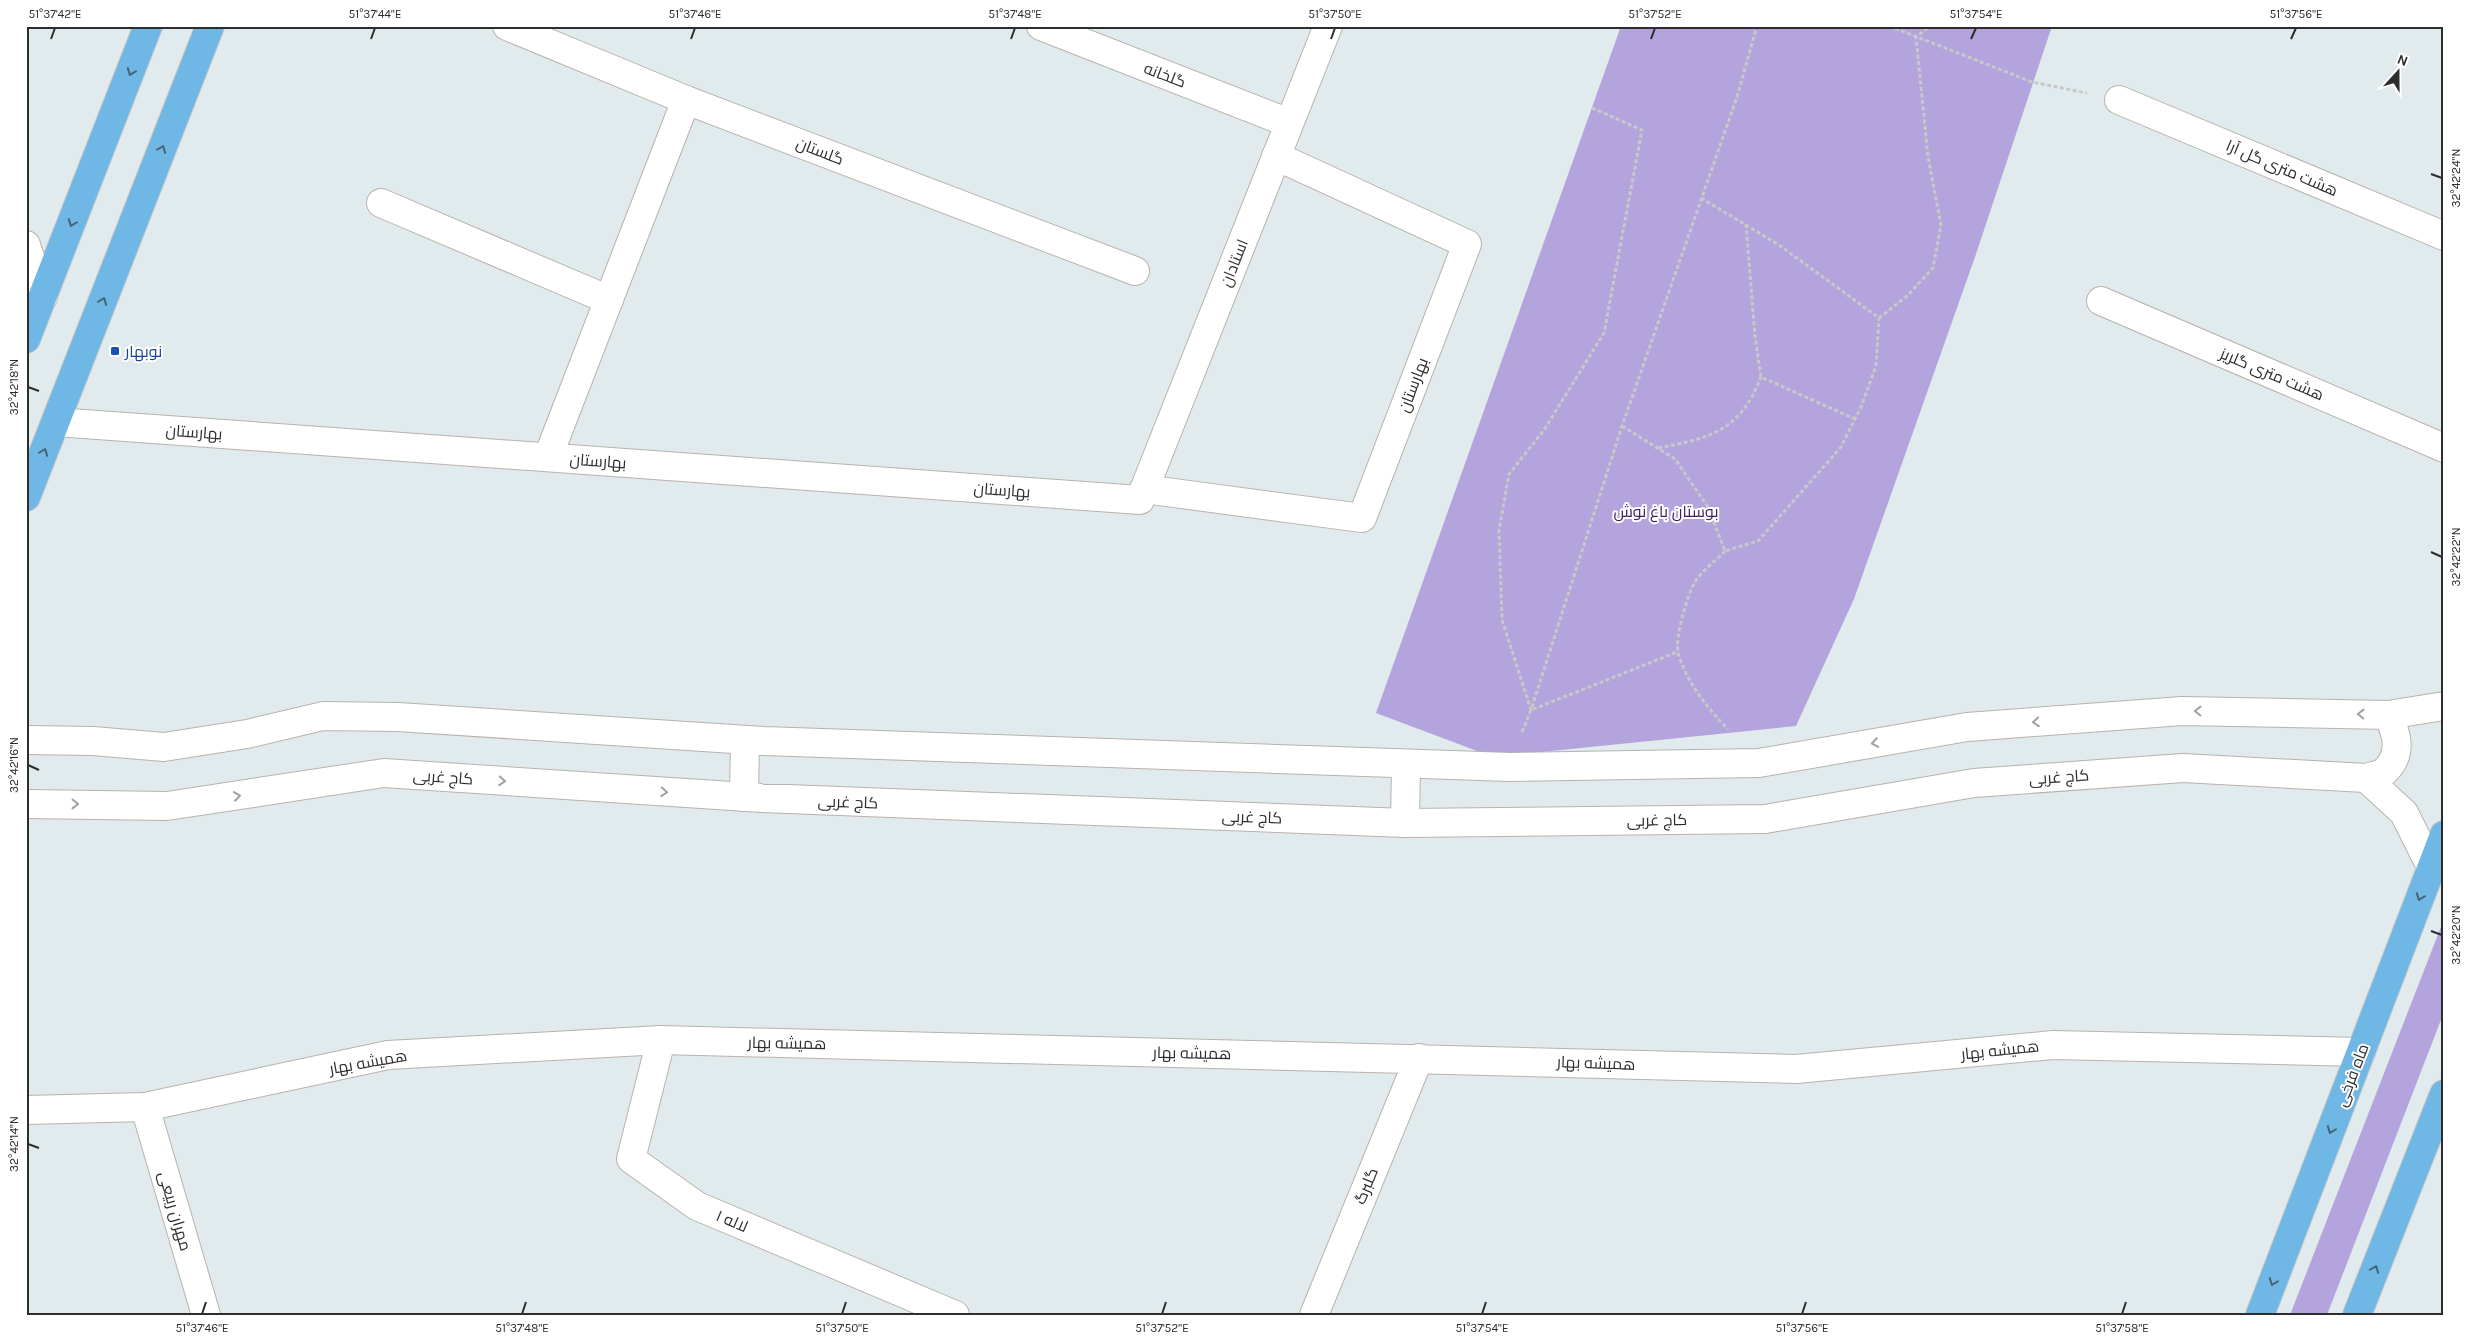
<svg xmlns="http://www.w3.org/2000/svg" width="2470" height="1341" viewBox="0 0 2470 1341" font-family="Karla,Cairo,sans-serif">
<rect width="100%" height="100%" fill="#e1ebed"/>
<g fill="#b4a4de">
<path d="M 1621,26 L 2052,26 L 1975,257 L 1854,599 L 1796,726 L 1493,757 L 1376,713 Z"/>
<path d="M 2444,919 L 2444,1012 L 2327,1315 L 2290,1315 Z"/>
</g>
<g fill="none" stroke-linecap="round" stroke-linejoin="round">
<g stroke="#b8b2ae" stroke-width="30">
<g id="minor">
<path d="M 507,26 L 686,100 L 1135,271"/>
<path d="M 1041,26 L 1289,123"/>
<path d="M 2119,100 L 2444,236"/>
<path d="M 381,203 L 609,300"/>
<path d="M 26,245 L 43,297"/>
<path d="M 2101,301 L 2444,448"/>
<path d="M 56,422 L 1140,500 L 1328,26"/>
<path d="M 548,457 L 686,100"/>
<path d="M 1144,489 L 1362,518 L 1467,244 L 1276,156"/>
<path d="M 26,740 L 93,741 L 164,747 L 247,734 L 323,716 L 398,717 L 764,741 L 1510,767 L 1759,763 L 1967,727 L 2182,711 L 2388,715 L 2444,706"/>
<path d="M 2366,778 C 2371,776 2381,775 2385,771 C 2403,754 2397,734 2388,715"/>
<path d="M 744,797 L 745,740"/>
<path d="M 26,804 L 167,806 L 384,773 L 762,798 L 1405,823 L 1765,819 L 1974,783 L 2183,768 L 2366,778 L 2404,813 L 2431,867"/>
<path d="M 1405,823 L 1406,765"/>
<path d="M 661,1040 L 631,1159 L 697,1206 L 955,1315"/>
<path d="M 145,1107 L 206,1315"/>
<path d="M 26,1110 L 145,1107 L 388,1055 L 661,1040 L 1796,1069 L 2053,1045 L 2361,1052"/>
<path d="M 1314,1315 L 1419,1058"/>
</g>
</g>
<g stroke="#c8c8c8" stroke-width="30">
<g id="major">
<path d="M 26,339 L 148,26"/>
<path d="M 26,497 L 210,26"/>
<path d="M 2260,1315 L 2444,835"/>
<path d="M 2357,1315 L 2444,1094"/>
</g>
</g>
<g stroke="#c8c8c8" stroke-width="3" stroke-dasharray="4 2.5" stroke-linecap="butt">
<path d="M 1889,26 L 2032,82 L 2087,93"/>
<path d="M 1592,108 L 1642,130 L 1604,333 L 1544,430 L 1509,474 L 1499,530 L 1502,620 L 1531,710 L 1622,426 L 1737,97 L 1757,26"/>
<path d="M 1701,198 L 1779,245 L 1879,318 L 1907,296 L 1933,268 L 1941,225 L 1928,157 L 1916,37 L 1930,26"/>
<path d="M 1746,224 L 1755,337 L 1761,377 L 1855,419"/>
<path d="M 1622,426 L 1675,459 L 1708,507 L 1725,551 L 1758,541 L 1841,447 L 1861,407 L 1876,366 L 1879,318"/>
<path d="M 1658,448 C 1711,438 1740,431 1761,377"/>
<path d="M 1725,551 C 1716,561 1702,570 1695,582 C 1687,595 1675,638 1678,652 C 1683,677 1710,712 1728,729"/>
<path d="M 1522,732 L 1531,710 L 1677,652"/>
</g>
<use href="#minor" stroke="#fff" stroke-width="28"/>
<use href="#major" stroke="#6fb7e5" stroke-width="28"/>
</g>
<defs><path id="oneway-chevron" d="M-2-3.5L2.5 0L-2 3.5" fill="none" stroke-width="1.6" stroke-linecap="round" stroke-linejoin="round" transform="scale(1.25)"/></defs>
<g stroke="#476477">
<use href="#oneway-chevron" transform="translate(131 72) rotate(111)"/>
<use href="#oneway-chevron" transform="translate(162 149) rotate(-69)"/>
<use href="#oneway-chevron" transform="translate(72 223) rotate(111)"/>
<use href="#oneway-chevron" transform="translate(103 301) rotate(-69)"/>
<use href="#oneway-chevron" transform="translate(44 452) rotate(-69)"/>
<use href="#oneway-chevron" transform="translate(2420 897) rotate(111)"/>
<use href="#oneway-chevron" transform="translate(2331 1130) rotate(111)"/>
<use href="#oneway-chevron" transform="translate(2375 1269) rotate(-69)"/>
<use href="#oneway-chevron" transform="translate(2273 1282) rotate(111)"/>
</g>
<g stroke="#a0a0a0">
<use href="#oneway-chevron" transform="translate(2198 711) rotate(-179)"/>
<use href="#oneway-chevron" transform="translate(2361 714) rotate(-179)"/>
<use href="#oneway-chevron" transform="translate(2036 722) rotate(176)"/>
<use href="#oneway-chevron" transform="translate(1875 743) rotate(170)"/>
<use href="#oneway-chevron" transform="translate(502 781) rotate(4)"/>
<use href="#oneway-chevron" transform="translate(664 792) rotate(4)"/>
<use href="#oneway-chevron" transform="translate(237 796) rotate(-8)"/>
<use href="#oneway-chevron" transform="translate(75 804) rotate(1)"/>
</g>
<path fill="none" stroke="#2d2d2d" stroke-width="2" d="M 51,39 L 55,28M 371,39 L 375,28M 691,39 L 695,28M 1011,39 L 1015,28M 1331,39 L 1335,28M 1651,39 L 1655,28M 1971,39 L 1976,28M 2291,39 L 2296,28M 2431,174 L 2442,178M 28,387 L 39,391M 2431,552 L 2442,557M 28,765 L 39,770M 2431,931 L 2442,935M 28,1144 L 39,1148M 202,1314 L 206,1302M 522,1314 L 526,1302M 842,1314 L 846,1302M 1162,1314 L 1166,1302M 1482,1314 L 1486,1302M 1802,1314 L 1806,1302M 2122,1314 L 2126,1302"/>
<rect fill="#1a4fb4" stroke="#fff" stroke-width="2" x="110" y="346" width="10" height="10" rx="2.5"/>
<g text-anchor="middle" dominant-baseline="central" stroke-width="4" stroke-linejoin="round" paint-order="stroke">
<g font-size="16" fill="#2d2d2d" stroke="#fff">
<text transform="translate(1165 75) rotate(21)">گلخانه</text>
<text transform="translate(820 151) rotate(21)">گلستان</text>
<text transform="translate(2282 168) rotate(23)">هشت متری گل آرا</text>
<text transform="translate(1234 263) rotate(-68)">استادان</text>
<text transform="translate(2272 374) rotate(23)">هشت متری گلریز</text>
<text transform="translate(1413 385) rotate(-69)">بهارستان</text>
<text transform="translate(194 432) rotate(4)">بهارستان</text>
<text transform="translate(598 461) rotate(4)">بهارستان</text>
<text transform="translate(1002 490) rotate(4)">بهارستان</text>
<text transform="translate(443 777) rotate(4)">کاج غربی</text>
<text transform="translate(2059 777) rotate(-4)">کاج غربی</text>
<text transform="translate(848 802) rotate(2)">کاج غربی</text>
<text transform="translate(1252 817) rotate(2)">کاج غربی</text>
<text transform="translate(1657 820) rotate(-1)">کاج غربی</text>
<text transform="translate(787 1043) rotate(1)">همیشه بهار</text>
<text transform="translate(2000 1050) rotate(-6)">همیشه بهار</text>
<text transform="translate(1192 1053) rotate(1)">همیشه بهار</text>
<text transform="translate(368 1062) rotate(-10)">همیشه بهار</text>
<text transform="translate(1596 1063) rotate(2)">همیشه بهار</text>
<text transform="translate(2352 1075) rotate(-69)">ماه فرخی</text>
<text transform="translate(1366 1186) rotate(-68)">گلبرگ</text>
<text transform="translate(175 1211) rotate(74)">مهران ربیعی</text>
<text transform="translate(732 1221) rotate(23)">لاله ۱</text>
</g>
<g font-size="16" fill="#164399" stroke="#fff" text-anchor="start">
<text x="125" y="351">نوبهار</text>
</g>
<g font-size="16" fill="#3e2265" stroke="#fff">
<text x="1666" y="511">بوستان باغ نوش</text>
</g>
</g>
<rect width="2470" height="1341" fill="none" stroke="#ffffff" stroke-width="55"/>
<g transform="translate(2398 72) rotate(21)" stroke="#ffffff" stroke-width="4" paint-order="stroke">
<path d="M0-4L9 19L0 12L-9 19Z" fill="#2d2d2d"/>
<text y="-8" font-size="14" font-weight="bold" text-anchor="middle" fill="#2d2d2d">N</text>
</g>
<rect x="28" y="28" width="2414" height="1286" fill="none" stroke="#2d2d2d" stroke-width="2"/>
<g font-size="12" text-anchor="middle" fill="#2d2d2d">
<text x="55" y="18">51°37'42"E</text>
<text x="375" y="18">51°37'44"E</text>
<text x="695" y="18">51°37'46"E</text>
<text x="1015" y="18">51°37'48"E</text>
<text x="1335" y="18">51°37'50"E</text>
<text x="1655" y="18">51°37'52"E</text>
<text x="1976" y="18">51°37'54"E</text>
<text x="2296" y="18">51°37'56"E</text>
<text transform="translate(2456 178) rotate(-90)" y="4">32°42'24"N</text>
<text transform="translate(14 387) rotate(-90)" y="4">32°42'18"N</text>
<text transform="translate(2456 557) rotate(-90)" y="4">32°42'22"N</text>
<text transform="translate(14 765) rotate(-90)" y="4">32°42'16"N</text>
<text transform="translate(2456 935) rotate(-90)" y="4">32°42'20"N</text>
<text transform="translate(14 1144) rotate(-90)" y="4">32°42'14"N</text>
<text x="202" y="1332">51°37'46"E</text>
<text x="522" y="1332">51°37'48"E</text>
<text x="842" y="1332">51°37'50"E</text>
<text x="1162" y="1332">51°37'52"E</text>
<text x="1482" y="1332">51°37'54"E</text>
<text x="1802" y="1332">51°37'56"E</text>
<text x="2122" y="1332">51°37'58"E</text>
</g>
</svg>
